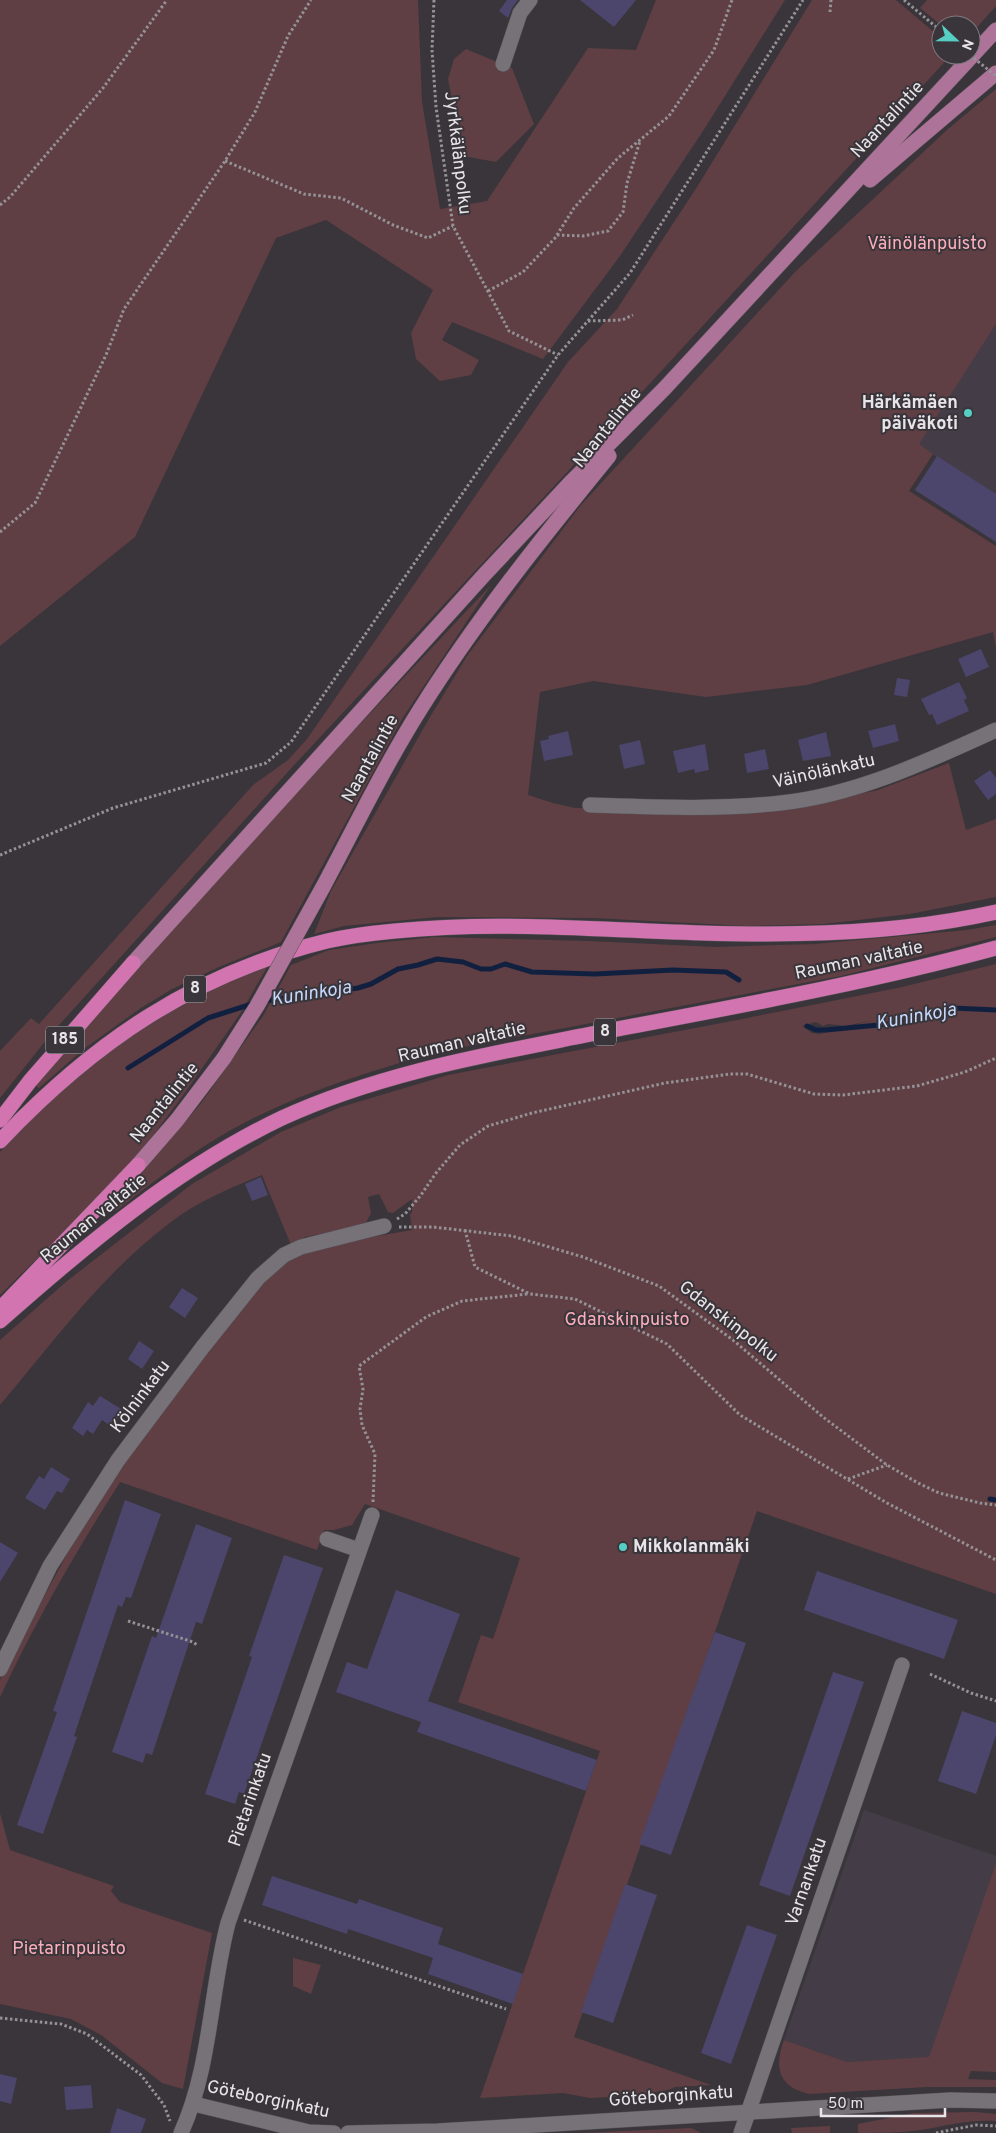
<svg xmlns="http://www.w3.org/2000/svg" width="996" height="2133" viewBox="0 0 996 2133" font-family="Overpass,sans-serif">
<rect width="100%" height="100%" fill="#39353a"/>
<g fill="#443d47">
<path d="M 996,324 L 996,541 L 915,490 L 937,457 L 918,444 Z"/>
<path d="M 864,1810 L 996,1856 L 996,1863 L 929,2058 L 847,2062 L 784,2040 Z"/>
</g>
<g fill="#5f3f44" fill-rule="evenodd">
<path d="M 0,0 L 418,0 L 422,102 L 440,209 L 487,201 L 588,48 L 636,50 L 656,0 L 785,0 L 705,128 L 620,256 L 543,359 L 452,322 L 442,340 L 479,360 L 471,375 L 440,381 L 416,359 L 411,333 L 433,290 L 326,220 L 276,238 L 135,537 L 0,646 Z"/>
<path d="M 812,0 L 896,0 L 941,38 L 941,55 L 951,55 L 654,379 L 296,763 L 51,1034 L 0,1098 L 0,1051 L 31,1018 L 39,1024 L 253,785 L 288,760 L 307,739 L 568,362 L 617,309 L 697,187 Z"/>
<path d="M 927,0 L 996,0 L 996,6 L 971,34 L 971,25 L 941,25 L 920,8 Z"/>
<path d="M 466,49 L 512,68 L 534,124 L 496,162 L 463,156 L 448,79 L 454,59 Z"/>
<path d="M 996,89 L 996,324 L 919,444 L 933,454 L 909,491 L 996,546 L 996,648 L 993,632 L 807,685 L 706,697 L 593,681 L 540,692 L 528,795 L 553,803 L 575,808 L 783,810 L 878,790 L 949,763 L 966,830 L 996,819 L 996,897 L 910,914 L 824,924 L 747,926 L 593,918 L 437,917 L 344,926 L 314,934 L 331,891 L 430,717 L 467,656 L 581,505 L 795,272 L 948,129 Z"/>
<path d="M 491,585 L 402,719 L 281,942 L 219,967 L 172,989 L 141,1008 L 85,1048 L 39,1088 L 36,1086 L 75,1038 L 313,774 Z"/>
<path d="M 996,925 L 996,937 L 841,976 L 437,1052 C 367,1072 295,1094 231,1130 C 190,1153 153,1182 116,1211 L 112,1208 L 202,1102 L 263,1016 L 291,965 L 329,950 L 377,943 L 435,937 L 590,941 L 715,947 L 815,944 L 967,930 Z"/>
<path d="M 269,964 L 240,1014 L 184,1094 L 142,1150 L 93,1203 L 0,1295 L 0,1152 C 25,1126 48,1100 76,1077 C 135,1029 199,993 269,964 Z"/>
<path d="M 996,964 L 996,1594 L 757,1511 L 574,2037 L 711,2085 L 675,2087 L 668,2090 L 631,2096 L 590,2098 L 563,2093 L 480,2098 L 600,1751 L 458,1702 L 481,1635 L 493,1639 L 520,1558 L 365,1504 L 352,1525 L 334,1530 L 324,1530 L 317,1550 L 120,1482 C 76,1552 35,1622 0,1697 L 0,1680 L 3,1673 L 68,1552 L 124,1464 L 266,1275 L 294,1255 L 343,1242 L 412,1230 L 410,1215 L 412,1212 L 412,1199 L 393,1213 L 388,1212 L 379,1194 L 368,1197 L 371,1213 L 365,1225 L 305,1237 L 291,1245 L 262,1175 C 231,1188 198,1201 171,1222 C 104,1272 54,1341 0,1405 L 0,1340 L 67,1281 L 192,1184 L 281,1132 L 341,1107 L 448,1075 L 732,1021 L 902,987 ZM 870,1021 L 820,1034 L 812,1033 L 802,1026 L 816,1022 L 823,1026 L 828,1024 L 845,1026 Z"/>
<path d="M 0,1813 L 10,1850 L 114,1886 L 111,1891 L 120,1902 L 212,1933 L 183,2089 L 162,2083 L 101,2035 L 71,2019 L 0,2004 Z"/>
<path d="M 996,1863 L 996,2072 L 971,2071 L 968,2079 L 996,2080 L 996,2087 L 927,2087 L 809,2094 C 778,2087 774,2067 784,2040 L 847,2062 L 929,2057 Z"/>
<path d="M 293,1958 L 321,1965 L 311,1994 L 293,1986 Z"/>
<path d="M 976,2112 L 996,2114 L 996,2121 C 969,2119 946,2126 920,2130 C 899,2133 879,2133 858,2133 L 858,2124 L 913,2113 Z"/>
<path d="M 830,2126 L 830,2133 L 792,2133 L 791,2128 Z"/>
<path d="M 691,2128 L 701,2133 L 581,2133 Z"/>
</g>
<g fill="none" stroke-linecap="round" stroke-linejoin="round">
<g stroke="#122040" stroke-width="5">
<path d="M 263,1001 L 358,988 L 371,984 L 398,969 L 418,965 L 437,959 L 463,962 L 481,969 L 491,969 L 505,964 L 532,972 L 595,974 L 673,970 L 726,972 L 739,980"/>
<path d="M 807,1026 L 816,1030 L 826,1030 L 910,1022 L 953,1008 L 996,1010"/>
<path d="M 128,1068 L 208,1018 L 255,1003"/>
<path d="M 990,1499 L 996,1500"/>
</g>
</g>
<g fill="#4c456c">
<path d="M 507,0 L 518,0 L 512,8 L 508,18 L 499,11 Z"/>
<path d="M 580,0 L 636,0 L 614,27 Z"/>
<path d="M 937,456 L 996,494 L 996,542 L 915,490 Z"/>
<path d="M 981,649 L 989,667 L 966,677 L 958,659 Z"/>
<path d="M 897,678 L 910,680 L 907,697 L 894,695 Z"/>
<path d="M 959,682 L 967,698 L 964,700 L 969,711 L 937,725 L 932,714 L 929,715 L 921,699 Z"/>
<path d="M 895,724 L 899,741 L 873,748 L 868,731 Z"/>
<path d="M 568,731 L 573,755 L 544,761 L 540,741 L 549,739 L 548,736 Z"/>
<path d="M 826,732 L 831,756 L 803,761 L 798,740 Z"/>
<path d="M 640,740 L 645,764 L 624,769 L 619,745 Z"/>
<path d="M 705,744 L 709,770 L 695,773 L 694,769 L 678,773 L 673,751 Z"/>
<path d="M 765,749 L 769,769 L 747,773 L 744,754 Z"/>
<path d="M 990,770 L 996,778 L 996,794 L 988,800 L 974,781 Z"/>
<path d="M 261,1177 L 268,1195 L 252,1201 L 245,1184 Z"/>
<path d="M 182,1288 L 198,1298 L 185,1318 L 169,1307 Z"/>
<path d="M 139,1341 L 154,1351 L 142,1369 L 128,1359 Z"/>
<path d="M 100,1396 L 123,1410 L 112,1427 L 102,1420 L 93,1434 L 87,1430 L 83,1436 L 72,1428 L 88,1402 L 93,1406 Z"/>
<path d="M 51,1467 L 70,1479 L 62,1493 L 57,1491 L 45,1510 L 25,1498 L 39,1476 L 44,1479 Z"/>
<path d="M 125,1500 L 161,1514 L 131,1598 L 126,1597 L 122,1607 L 118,1605 L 74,1736 L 77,1737 L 43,1834 L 17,1825 L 57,1712 L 53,1711 Z"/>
<path d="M 196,1524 L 232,1538 L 202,1624 L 196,1622 L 152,1755 L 146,1753 L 143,1763 L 112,1752 L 152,1636 L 156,1638 Z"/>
<path d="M 0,1542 L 18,1553 L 0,1582 Z"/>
<path d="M 284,1555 L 323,1568 L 244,1794 L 239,1792 L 235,1804 L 205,1794 L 252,1657 L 249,1656 Z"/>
<path d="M 817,1571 L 958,1620 L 944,1659 L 804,1610 Z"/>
<path d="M 396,1590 L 460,1614 L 428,1701 L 597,1760 L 586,1791 L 417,1732 L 421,1722 L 336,1692 L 347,1662 L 367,1669 Z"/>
<path d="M 715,1632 L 746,1643 L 671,1855 L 639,1844 Z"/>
<path d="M 833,1672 L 864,1682 L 790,1896 L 759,1885 Z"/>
<path d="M 962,1711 L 996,1723 L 996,1735 L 976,1794 L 938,1781 Z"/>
<path d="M 272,1876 L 357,1904 L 359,1899 L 443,1928 L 438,1944 L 523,1974 L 513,2004 L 428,1974 L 433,1958 L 348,1929 L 347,1934 L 262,1905 Z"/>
<path d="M 625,1884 L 657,1895 L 613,2023 L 581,2012 Z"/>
<path d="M 747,1925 L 777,1935 L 731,2064 L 701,2053 Z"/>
<path d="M 0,2074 L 17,2078 L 11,2104 L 0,2101 Z"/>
<path d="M 91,2085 L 93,2108 L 66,2110 L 64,2087 Z"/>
<path d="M 117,2108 L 146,2119 L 141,2133 L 110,2133 Z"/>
</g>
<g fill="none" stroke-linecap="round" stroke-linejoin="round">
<g stroke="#545155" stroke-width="16">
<g id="minor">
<path d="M 503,64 L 520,13 L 530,0"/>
<path d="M 590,805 C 653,807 718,810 781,803 C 856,795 928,761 996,730"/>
<path d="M 327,1539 L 359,1550"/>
<path d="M 0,1669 L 50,1566 L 118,1460 L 202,1348 L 258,1278 L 284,1255 L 301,1247 L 384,1226"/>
<path d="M 194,2104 L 309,2132 L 334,2133"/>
<path d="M 181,2133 C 211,2067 210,1992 228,1923 L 372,1515"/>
<path d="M 348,2133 L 438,2131 L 950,2100 L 996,2101"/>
<path d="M 741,2133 L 902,1665"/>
</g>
</g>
<g stroke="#545155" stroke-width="16">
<g id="major">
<path d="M 870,180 L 996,73"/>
<path d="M 323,887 C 355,827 385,765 421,708 C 477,619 542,538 609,456"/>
<path d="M 133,963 L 484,575 L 572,481 L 664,389 L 996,30"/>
<path d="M 138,1165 L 177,1120 L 224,1058"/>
</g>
</g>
<g stroke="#545155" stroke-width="16">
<g id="highway">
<path d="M 0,1120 L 30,1081 L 133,963"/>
<path d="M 0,1141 C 94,1042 193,974 327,941 C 349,936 373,933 395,931 C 467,924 532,926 603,929 C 735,935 866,941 996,912"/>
<path d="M 3,1306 L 138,1165"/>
<path d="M 0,1321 C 87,1244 177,1168 282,1118 C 380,1073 486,1055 591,1034 C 727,1008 863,984 996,948"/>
</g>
</g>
<g stroke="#959296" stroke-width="3" stroke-dasharray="2.5 2.5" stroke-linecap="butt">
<path d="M 434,0 L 432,50 L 436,107 L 453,226 L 509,331 L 558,355"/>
<path d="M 904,0 L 941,31"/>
<path d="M 830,12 L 831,0"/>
<path d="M 225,161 L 304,194 L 341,198 L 393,225 L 428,238 L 453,226"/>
<path d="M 0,205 L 10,197 L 103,88 L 167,0"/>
<path d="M 557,235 L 583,236 L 608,231 L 623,212 L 627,183 L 640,141"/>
<path d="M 488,291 L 523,272 L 555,238 L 574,208 L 618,158 L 669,116 L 714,50 L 732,0"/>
<path d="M 588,321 L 622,320 L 633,315"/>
<path d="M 0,532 L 35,503 L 106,355 L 124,309 L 225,161 L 255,112 L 288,36 L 311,0"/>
<path d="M 0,855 L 113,808 L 266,763 L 291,742 L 558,355 L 630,273 L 803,0"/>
<path d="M 397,1219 L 405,1214 L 421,1195 L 436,1173 L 460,1145 L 488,1126 L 532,1113 L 665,1083 L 730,1074 L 747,1074 L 814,1094 L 843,1095 L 917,1086 L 965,1072 L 996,1058"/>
<path d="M 399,1227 L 433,1227 L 512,1236 L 583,1257 L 659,1286 L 733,1340 L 823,1417 L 887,1465 L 918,1483 L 939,1493 L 980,1503 L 996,1505"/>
<path d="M 465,1230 L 475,1267 L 530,1294 L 575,1299 L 667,1344 L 740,1415 L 887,1503 L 996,1560"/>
<path d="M 848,1479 L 887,1465"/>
<path d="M 373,1502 L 375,1454 L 362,1425 L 360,1409 L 363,1389 L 359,1366 L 426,1317 L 462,1301 L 528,1294"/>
<path d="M 128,1621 L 193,1642 L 197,1645"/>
<path d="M 930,1674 L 971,1693 L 996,1701"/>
<path d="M 244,1920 L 506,2009"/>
<path d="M 0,2018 L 61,2024 L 87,2034 L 141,2075 L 164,2105 L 170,2121"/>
<path d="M 936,2133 L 976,2125 L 996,2126"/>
</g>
<use href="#minor" stroke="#767278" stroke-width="15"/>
<use href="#major" stroke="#ad7399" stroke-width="15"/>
<use href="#highway" stroke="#d174af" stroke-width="15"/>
<g stroke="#545155" stroke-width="16" stroke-linecap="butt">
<path id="major-bridge" d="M 224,1058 L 257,1006 L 323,887"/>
</g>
<path stroke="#959296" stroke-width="3" stroke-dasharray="2.5 2.5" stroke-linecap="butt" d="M 970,55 L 996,76"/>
<use href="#major-bridge" stroke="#ad7399" stroke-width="15"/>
</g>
<g fill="#56cec3" stroke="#39353a" stroke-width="2">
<circle cx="968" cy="413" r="5"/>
<circle cx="623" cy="1547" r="5"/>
</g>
<g text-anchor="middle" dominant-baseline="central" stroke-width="4" stroke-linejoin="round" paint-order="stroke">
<g fill="#39353a" stroke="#b4b0b4" stroke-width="1">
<rect x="184" y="975.5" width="22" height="27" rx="4"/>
<rect x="594" y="1018.5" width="22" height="27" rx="4"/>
<rect x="46" y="1026.5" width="38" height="27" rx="4"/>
</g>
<g font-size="16" font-weight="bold" fill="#e8e5e9">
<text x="195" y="989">8</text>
<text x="605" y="1032">8</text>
<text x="65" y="1040">185</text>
</g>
<g font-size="18" fill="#e8e5e9" stroke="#39353a">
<text transform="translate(888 120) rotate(-47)">Naantalintie</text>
<text transform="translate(457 153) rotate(83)">Jyrkkälänpolku</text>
<text transform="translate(608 428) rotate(-51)">Naantalintie</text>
<text transform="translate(371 759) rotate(-61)">Naantalintie</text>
<text transform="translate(824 772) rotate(-13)">Väinölänkatu</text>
<text transform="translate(859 961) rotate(-12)">Rauman valtatie</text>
<text transform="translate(462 1043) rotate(-13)">Rauman valtatie</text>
<text transform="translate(165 1103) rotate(-51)">Naantalintie</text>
<text transform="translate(94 1219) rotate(-39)">Rauman valtatie</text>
<text transform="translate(728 1322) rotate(38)">Gdanskinpolku</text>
<text transform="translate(141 1397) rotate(-53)">Kölninkatu</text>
<text transform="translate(251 1800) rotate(-71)">Pietarinkatu</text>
<text transform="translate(807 1882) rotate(-71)">Varnankatu</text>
<text transform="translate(671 2097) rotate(-4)">Göteborginkatu</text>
<text transform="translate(268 2100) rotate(12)">Göteborginkatu</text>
</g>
<g font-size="18" fill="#feaebb" stroke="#39353a">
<text x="927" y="244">Väinölänpuisto</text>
<text x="627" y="1320">Gdanskinpuisto</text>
<text x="69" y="1949">Pietarinpuisto</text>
</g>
<g font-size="18" font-weight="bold" fill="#e8e5e9" stroke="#39353a" text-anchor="end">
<text x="958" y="403">Härkämäen<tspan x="958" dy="21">päiväkoti</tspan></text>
<text x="633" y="1547" text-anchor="start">Mikkolanmäki</text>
</g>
<g font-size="19" font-style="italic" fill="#c5d8fe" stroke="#39353a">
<text transform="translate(311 994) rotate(-9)">Kuninkoja</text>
<text transform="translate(916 1017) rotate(-10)">Kuninkoja</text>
</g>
</g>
<g transform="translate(956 40) rotate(112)"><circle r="24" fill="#39353a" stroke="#7f7b80"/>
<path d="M0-4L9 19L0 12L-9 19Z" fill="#56cec3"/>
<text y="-8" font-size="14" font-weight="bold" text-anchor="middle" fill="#e8e5e9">N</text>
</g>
<path d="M821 2108v8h124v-8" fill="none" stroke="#e8e5e9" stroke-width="2.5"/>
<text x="828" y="2108" font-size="15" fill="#e8e5e9" stroke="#39353a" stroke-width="4" paint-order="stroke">50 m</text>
</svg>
